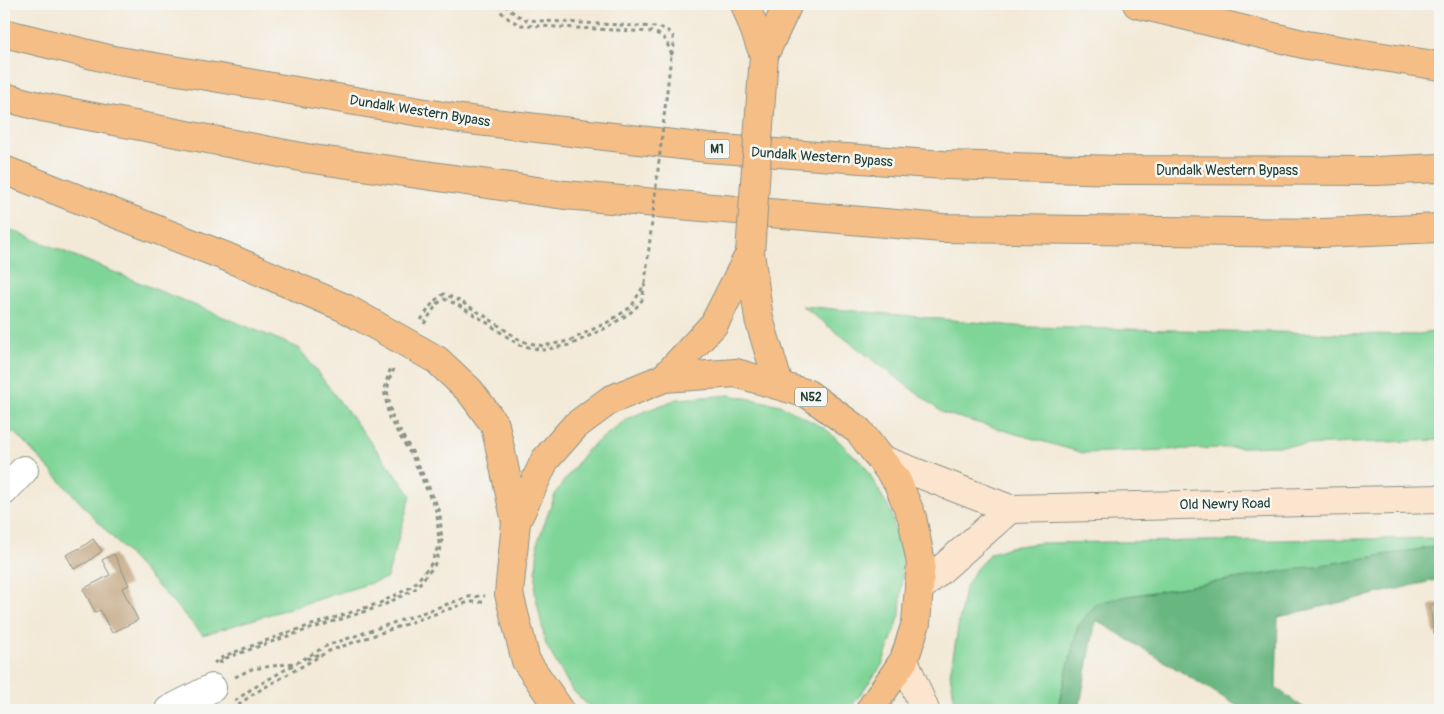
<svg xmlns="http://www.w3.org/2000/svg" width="1444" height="714" viewBox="0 0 1444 714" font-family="Pangolin,sans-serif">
<rect width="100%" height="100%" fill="#f6f6f2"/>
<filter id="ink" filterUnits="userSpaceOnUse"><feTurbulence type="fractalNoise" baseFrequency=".02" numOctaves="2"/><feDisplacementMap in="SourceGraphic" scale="10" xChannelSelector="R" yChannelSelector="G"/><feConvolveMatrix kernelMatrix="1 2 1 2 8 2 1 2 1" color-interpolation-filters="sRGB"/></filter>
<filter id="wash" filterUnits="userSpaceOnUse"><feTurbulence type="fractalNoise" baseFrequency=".0096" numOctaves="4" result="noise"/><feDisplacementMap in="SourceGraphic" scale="20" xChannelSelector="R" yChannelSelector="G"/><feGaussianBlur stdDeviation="1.12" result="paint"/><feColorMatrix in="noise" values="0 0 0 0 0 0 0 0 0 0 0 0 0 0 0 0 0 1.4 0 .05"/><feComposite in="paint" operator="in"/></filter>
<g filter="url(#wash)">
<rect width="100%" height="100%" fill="#f3e9d7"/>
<g fill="#7fd598" stroke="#4f8966">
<path d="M 4,227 L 299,348 L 411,495 L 387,578 L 203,635 L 14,431 L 4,441 Z"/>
<path d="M 802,306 L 1027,327 L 1412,335 L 1440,331 L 1440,440 L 1083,453 L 943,413 Z"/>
<path d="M 730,395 L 781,405 L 827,430 L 865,466 L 891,512 L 903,563 L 900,615 L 882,665 L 851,707 L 847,710 L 593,710 L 572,690 L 546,645 L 535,593 L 538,541 L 556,492 L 587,450 L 628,418 L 677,399 Z"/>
<path d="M 1440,538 L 1440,546 L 1122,597 L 1078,626 L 1057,710 L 956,710 L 956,708 L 950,674 L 965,588 L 976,569 L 991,553 L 1010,547 L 1040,543 Z"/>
</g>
<path fill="#67b680" stroke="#437a5a" d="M 1440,546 L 1440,579 L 1278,617 L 1276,688 L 1307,710 L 1244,710 L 1096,620 L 1079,710 L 1057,710 L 1078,626 L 1097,603 L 1122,597 Z"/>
<g id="blocks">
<g fill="#c0a17c">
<path d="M 93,539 L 102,551 L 89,561 L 74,569 L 66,555 L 82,547 Z"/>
<path d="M 114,554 L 129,585 L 122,588 L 138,620 L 112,633 L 100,610 L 95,612 L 83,589 L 110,575 L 102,560 Z"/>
<path d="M 1440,603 L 1440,633 L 1434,634 L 1430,605 Z"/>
</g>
</g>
</g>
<g filter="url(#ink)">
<use href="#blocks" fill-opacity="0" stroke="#899386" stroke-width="1"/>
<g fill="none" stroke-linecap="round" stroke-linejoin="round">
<g stroke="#899386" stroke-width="30">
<g id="street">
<path d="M 4,491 L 24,470"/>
<path d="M 169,710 L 212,688"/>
</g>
</g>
<g stroke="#899386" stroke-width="30">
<g id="secondary">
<path d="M 881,459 L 1010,509 L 1440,499"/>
<path d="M 919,589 L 1010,509"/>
<path d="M 904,660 L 925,710"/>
</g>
</g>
<g stroke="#899386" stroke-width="30">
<g id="primary">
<path d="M 745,4 L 764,55"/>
<path d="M 764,55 L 788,4"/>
<path d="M 750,253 L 759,319 L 779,385"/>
<path d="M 664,378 L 714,324 L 750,253"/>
<path d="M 560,710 L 526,661 L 509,594 L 516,522 L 545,460 L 575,426 L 610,400 L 664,378 L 736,373 L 808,394 L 859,431 L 897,481 L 912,517 L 921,563 L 916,623 L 904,660 L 870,710"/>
</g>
</g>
<g stroke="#899386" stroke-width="30">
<g id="highway">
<path d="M 1137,4 L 1307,45 L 1440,66"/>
<path d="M 4,33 L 113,60 L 461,119 L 707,148 L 944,165 L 1119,170 L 1377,171 L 1440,168"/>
<path d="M 4,97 L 42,107 L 306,158 L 565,195 L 942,228 L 1323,233 L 1440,228"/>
<path d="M 4,170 L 227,257 L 345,308 L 437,360 L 470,391 L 495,425 L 516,522"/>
</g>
</g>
<g stroke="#899386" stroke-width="3" stroke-dasharray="4 4" stroke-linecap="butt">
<path d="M 499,4 L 500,11 L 509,19 L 520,25 L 652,32 C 667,36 667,42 671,56"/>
<path d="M 507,4 L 507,7 L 515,14 L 526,20 L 656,27 L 666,29 L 673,36 L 674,48 L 671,56"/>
<path d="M 421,320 L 434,301 L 444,294 L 458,300 L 485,316 L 521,341 L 543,346 L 569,341 L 608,322 L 631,307 L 644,285"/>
<path d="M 424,324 L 437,304 L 444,299 L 456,304 L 483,320 L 519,345 L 543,350 L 570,345 L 610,326 L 634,310 L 642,300 L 645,283"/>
<path d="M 307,659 L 320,654"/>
<path d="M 214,663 L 224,656 L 287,633 L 380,603 L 413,586 L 431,564 L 439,544 L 437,513 L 413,458 L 389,418 L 384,389 L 391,367"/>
<path d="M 219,663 L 226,658 L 288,636 L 382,606 L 415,589 L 434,566 L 442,545 L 440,512 L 415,457 L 392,417 L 387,390 L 390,378 L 394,369"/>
<path d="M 235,677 L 252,669 L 294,663"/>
<path d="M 235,701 L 250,690 L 326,646 L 468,597 L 485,596"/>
<path d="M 232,710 L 253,694 L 329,651 L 469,602 L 484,602"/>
</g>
<use href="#street" stroke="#fff" stroke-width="28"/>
<use href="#secondary" stroke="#fbe5cf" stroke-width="28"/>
<use href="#primary" stroke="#f6be87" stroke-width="28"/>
<use href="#highway" stroke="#f6be87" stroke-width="28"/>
<g stroke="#899386" stroke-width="30" stroke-linecap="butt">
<path id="primary-bridge" d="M 750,253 L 764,55"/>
</g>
<path stroke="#899386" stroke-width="3" stroke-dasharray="4 4" stroke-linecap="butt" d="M 645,283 L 671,56"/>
<use href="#primary-bridge" stroke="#f6be87" stroke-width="28"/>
</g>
</g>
<g text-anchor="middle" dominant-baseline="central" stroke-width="5" stroke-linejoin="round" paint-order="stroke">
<g fill="#f6f6f2" stroke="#60746d" stroke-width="1">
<rect x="704.5" y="139.5" width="25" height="19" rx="4"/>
<rect x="795" y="387.5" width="32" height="19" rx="4"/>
</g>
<g font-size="12" font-weight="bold" fill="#1f3d34">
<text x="717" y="149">M1</text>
<text x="811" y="397">N52</text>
</g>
<g font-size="14" fill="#1f3d34" stroke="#f6f6f2">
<text transform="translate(420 111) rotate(9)">Dundalk Western Bypass</text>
<text transform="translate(822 157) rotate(4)">Dundalk Western Bypass</text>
<text x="1227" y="170">Dundalk Western Bypass</text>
<text transform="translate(1225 504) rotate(-1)">Old Newry Road</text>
</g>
</g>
<rect width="1444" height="714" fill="none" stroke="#f6f6f2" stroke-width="20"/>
</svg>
